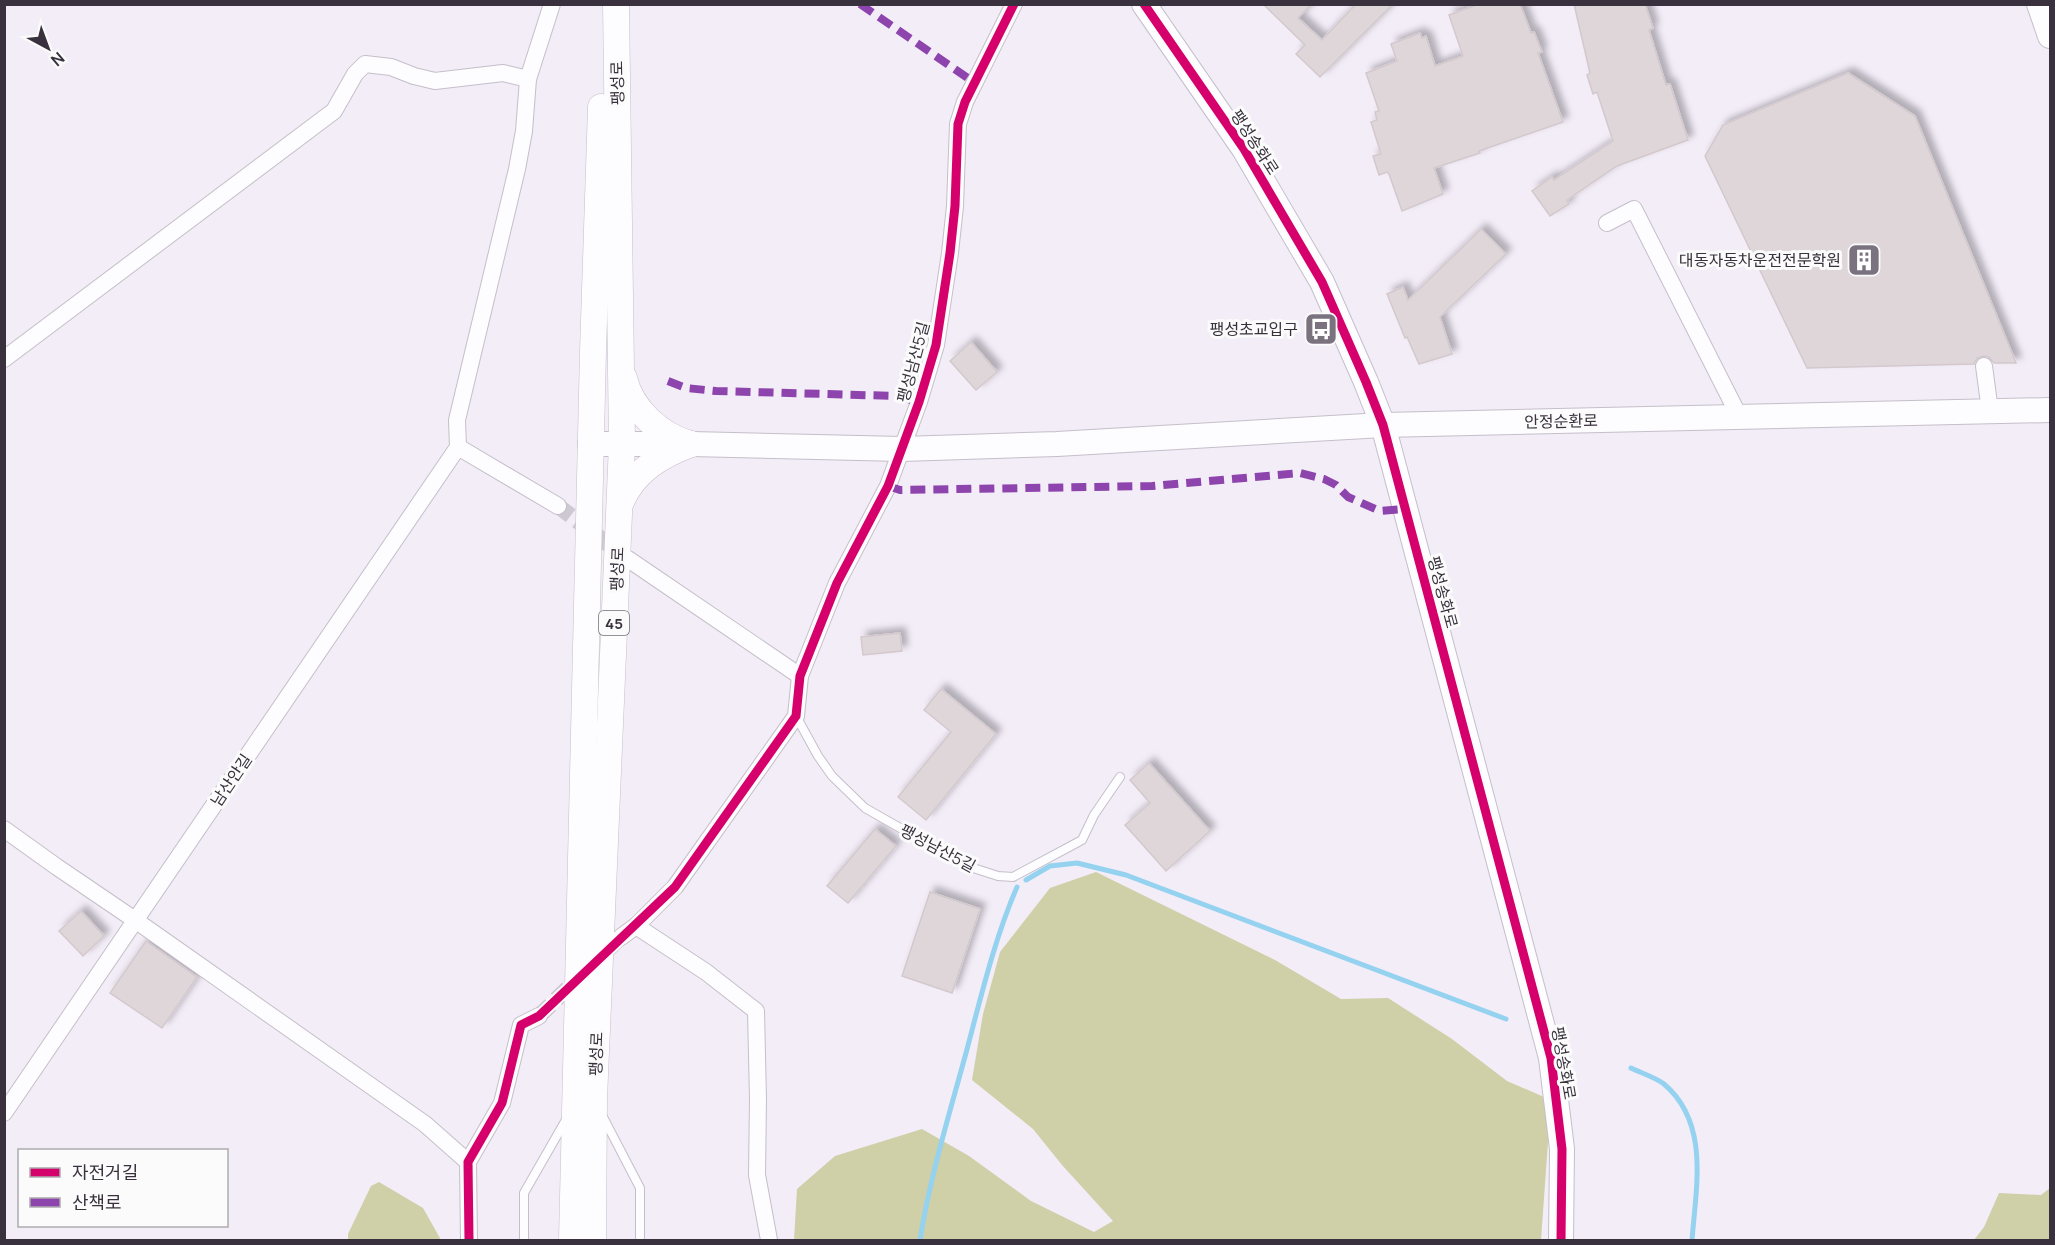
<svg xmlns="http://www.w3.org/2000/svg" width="2055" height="1245" viewBox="0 0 2055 1245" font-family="Manrope,'Noto Sans KR',sans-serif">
<defs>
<filter id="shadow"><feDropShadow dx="5.5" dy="-5.5" stdDeviation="3" flood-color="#0004"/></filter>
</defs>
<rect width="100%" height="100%" fill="#f3edf8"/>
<g fill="#cfcfa8">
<path d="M 1096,872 L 1275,960 L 1341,999 L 1388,998 L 1452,1039 L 1507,1081 L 1551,1100 L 1541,1240 L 794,1240 L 797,1189 L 835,1156 L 922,1129 L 969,1156 L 1031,1201 L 1094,1232 L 1113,1221 L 1062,1165 L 1033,1129 L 972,1080 L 983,1014 L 1000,952 L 1050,888 Z"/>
<path d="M 379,1182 L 423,1208 L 441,1240 L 348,1240 L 348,1234 L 371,1186 Z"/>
<path d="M 2050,1188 L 2050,1240 L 1974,1240 L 1984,1227 L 1999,1193 L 2041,1195 Z"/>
</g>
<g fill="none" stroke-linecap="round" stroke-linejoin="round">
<g stroke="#94d2f0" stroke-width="5">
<path d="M 1026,880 L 1050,866 L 1077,863 L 1126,875 L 1506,1019"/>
<path d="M 1631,1068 C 1641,1073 1655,1077 1664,1084 C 1710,1123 1696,1187 1692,1240"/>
<path d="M 920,1240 C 930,1177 949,1115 966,1053 C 981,997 994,940 1017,887"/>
</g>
</g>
<g fill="#dfd6da" stroke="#d3c9cd" stroke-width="1.5" filter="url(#shadow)">
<path d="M 1263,4 L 1312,4 L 1298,18 L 1322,40 L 1356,4 L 1393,4 L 1320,77 L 1296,54 L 1305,45 Z"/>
<path d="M 1479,4 L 1520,4 L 1531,33 L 1534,32 L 1542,52 L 1538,53 L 1563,122 L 1479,151 L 1480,153 L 1434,168 L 1443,194 L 1402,211 L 1389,174 L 1387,172 L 1379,175 L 1373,156 L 1381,154 L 1371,122 L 1377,120 L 1375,112 L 1379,111 L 1366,73 L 1397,61 L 1391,44 L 1420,33 L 1422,38 L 1426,36 L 1435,66 L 1463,56 L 1449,15 Z"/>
<path d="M 1574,4 L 1645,4 L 1653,28 L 1649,30 L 1666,85 L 1670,84 L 1688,140 L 1617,166 L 1567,200 L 1569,204 L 1550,216 L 1532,191 L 1552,177 L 1554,180 L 1613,141 L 1597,92 L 1593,94 L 1587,75 L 1590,73 Z"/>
<path d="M 1848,73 L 1915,116 L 2016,363 L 1994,363 L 1989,357 L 1983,356 L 1977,358 L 1974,364 L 1807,368 L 1705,156 L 1723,125 Z"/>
<path d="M 1481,229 L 1506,254 L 1440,317 L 1452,354 L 1419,364 L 1407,337 L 1405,338 L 1387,294 L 1403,287 L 1408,300 Z"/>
<path d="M 971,342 L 997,372 L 976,390 L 950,361 Z"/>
<path d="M 900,633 L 902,651 L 863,655 L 861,637 Z"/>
<path d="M 941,689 L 996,734 L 926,820 L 898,797 L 951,732 L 924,710 Z"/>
<path d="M 1149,763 L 1210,831 L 1166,871 L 1125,825 L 1150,803 L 1130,780 Z"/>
<path d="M 875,829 L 896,846 L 848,903 L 827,886 Z"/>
<path d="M 930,892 L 980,909 L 952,993 L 902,976 Z"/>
<path d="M 81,911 L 104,936 L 83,956 L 59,931 Z"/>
<path d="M 146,941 L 197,977 L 162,1028 L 110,993 Z"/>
</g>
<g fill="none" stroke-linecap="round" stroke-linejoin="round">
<g stroke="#cec8d3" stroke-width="16" stroke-dasharray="16 8" stroke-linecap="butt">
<path d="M 558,506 L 622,555"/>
<path d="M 539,1016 L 621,937"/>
</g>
<g stroke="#c5bfc9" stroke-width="10">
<g id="lane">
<path d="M 796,716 L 818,756 L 832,776 L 865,808 L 967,866 L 998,876 L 1013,877 L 1082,840 L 1094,815 L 1120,777"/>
<path d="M 602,1115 L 640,1188 L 640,1240"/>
<path d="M 524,1240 L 524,1193 L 567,1118"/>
</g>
</g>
<g stroke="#c5bfc9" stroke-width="18">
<g id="street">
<path d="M 1607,223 L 1634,209 L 1739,416"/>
<path d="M 4,359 L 334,111 L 355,74 L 365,64 L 391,67 L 414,76 L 435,81 L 503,73 L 528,79"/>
<path d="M 1984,366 L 1990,411"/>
<path d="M 458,447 L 457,420 L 517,169 L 524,131 L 528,79 L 552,4"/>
<path d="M 458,447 L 558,506"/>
<path d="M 628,559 L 800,676"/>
<path d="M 4,829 L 57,867 L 135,920 L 425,1124 L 468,1162"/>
<path d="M 636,926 L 706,972 L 756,1011 L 758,1099 L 757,1175 L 769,1240"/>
<path d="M 621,937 L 636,926 L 675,887 L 796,716 L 800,676 L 837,583 L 888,486 L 919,402 L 936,345 L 950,253 L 955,206 L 958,124 L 965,102 L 1014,4"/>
<path d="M 4,1113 L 458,447"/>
<path d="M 469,1240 L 468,1162 L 502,1103 L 521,1025 L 539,1016"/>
</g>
</g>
<g stroke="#c5bfc9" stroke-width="26">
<g id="secondary">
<path d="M 1144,4 L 1244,149 L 1322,282 L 1366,382 L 1383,425 L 1551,1058 L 1562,1149 L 1561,1240"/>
<path d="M 2039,4 L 2050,36"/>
<path d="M 590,444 L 691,444 L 902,449 L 1057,444 L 1383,425 L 2050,410"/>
</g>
</g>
<g stroke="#c5bfc9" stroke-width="27">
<g id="primary">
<path d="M 624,378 C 631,409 660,436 691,444"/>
<path d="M 621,502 C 634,471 661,455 691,444"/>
<path d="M 572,1240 L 593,351 L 601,107"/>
<path d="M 593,1240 L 594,1099 L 622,444 L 616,4"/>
</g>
</g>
<use href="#lane" stroke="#fdfcfe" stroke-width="8"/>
<use href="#street" stroke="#fdfcfe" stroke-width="16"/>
<use href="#secondary" stroke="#fdfcfe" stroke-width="24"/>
<use href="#primary" stroke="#fdfcfe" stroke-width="26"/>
<g stroke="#8e44ad" stroke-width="8" stroke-dasharray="15 8" stroke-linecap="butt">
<path d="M 860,4 L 975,83"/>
<path d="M 668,381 L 686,388 L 716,391 L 897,396 L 919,402"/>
<path d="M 888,486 L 900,490 L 1152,486 L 1300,473 L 1324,479 L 1336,485 L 1348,497 L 1380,511 L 1405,509"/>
</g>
<g stroke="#fbfbfb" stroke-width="13">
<g id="cycleway">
<path d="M 1144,4 L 1244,149 L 1322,282 L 1366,382 L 1383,425 L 1551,1058 L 1562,1149 L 1561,1240"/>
<path d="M 469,1240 L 468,1162 L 502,1103 L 521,1025 L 539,1016 L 675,887 L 796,716 L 800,676 L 837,583 L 888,486 L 919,402 L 936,345 L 950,253 L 955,206 L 958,124 L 965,102 L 1014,4"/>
</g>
</g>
<use href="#cycleway" stroke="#d6006c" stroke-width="9"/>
</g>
<defs>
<g id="building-square" transform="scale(1.725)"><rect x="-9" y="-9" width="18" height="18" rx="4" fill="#7a737f" stroke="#fbfbfb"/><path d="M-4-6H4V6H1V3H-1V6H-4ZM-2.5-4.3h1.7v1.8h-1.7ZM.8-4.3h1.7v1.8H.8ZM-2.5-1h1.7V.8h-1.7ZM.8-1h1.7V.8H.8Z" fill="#fff"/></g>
<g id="bus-square" transform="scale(1.725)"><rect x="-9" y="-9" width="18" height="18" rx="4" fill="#7a737f" stroke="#fbfbfb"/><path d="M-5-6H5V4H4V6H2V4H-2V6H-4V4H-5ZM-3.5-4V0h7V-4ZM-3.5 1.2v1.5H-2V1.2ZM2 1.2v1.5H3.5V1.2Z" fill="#fff"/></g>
</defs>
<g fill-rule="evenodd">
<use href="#building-square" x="1864" y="260"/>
<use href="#bus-square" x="1321" y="329"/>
</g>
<g text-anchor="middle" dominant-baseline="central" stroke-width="6" stroke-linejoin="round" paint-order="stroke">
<rect fill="#fbfbfb" stroke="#736e77" stroke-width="1.5" x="599" y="611" width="30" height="24" rx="4.5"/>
<g font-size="15" font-weight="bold" fill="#39323e">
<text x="614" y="623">45</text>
</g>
<g font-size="16" fill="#39323e" stroke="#fbfbfb">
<text transform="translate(617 83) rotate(-91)">팽성로</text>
<text transform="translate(1255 142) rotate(57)">팽성송화로</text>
<text transform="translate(913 362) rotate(-75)">팽성남산5길</text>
<text transform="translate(1561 421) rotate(-1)">안정순환로</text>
<text transform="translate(617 569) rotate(-88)">팽성로</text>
<text transform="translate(1443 592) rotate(75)">팽성송화로</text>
<text transform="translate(231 780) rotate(-56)">남산안길</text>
<text transform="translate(938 848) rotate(28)">팽성남산5길</text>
<text transform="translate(596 1054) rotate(-88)">팽성로</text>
<text transform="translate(1564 1063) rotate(80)">팽성송화로</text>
</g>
<g font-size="16" fill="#39323e" stroke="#fbfbfb" text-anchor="end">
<text x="1841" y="260">대동자동차운전전문학원</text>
<text x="1298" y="329">팽성초교입구</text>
</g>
</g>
<rect width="2055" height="1245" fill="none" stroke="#39323e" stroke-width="12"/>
<rect x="18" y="1149" width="210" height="78" fill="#fbfbfb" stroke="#adabaf" stroke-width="1.5"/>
<rect x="30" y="1168" width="30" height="9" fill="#d6006c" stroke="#adabaf" stroke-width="1.5"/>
<text x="72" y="1179" font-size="18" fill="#39323e">자전거길</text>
<rect x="30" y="1198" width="30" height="9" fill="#8e44ad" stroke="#adabaf" stroke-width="1.5"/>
<text x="72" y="1209" font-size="18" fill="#39323e">산책로</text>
<g transform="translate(48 48) rotate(139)" stroke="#fbfbfb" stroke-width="4.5" paint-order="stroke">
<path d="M0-4.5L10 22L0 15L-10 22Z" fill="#39323e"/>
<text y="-9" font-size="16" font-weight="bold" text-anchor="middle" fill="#39323e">N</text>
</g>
</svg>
